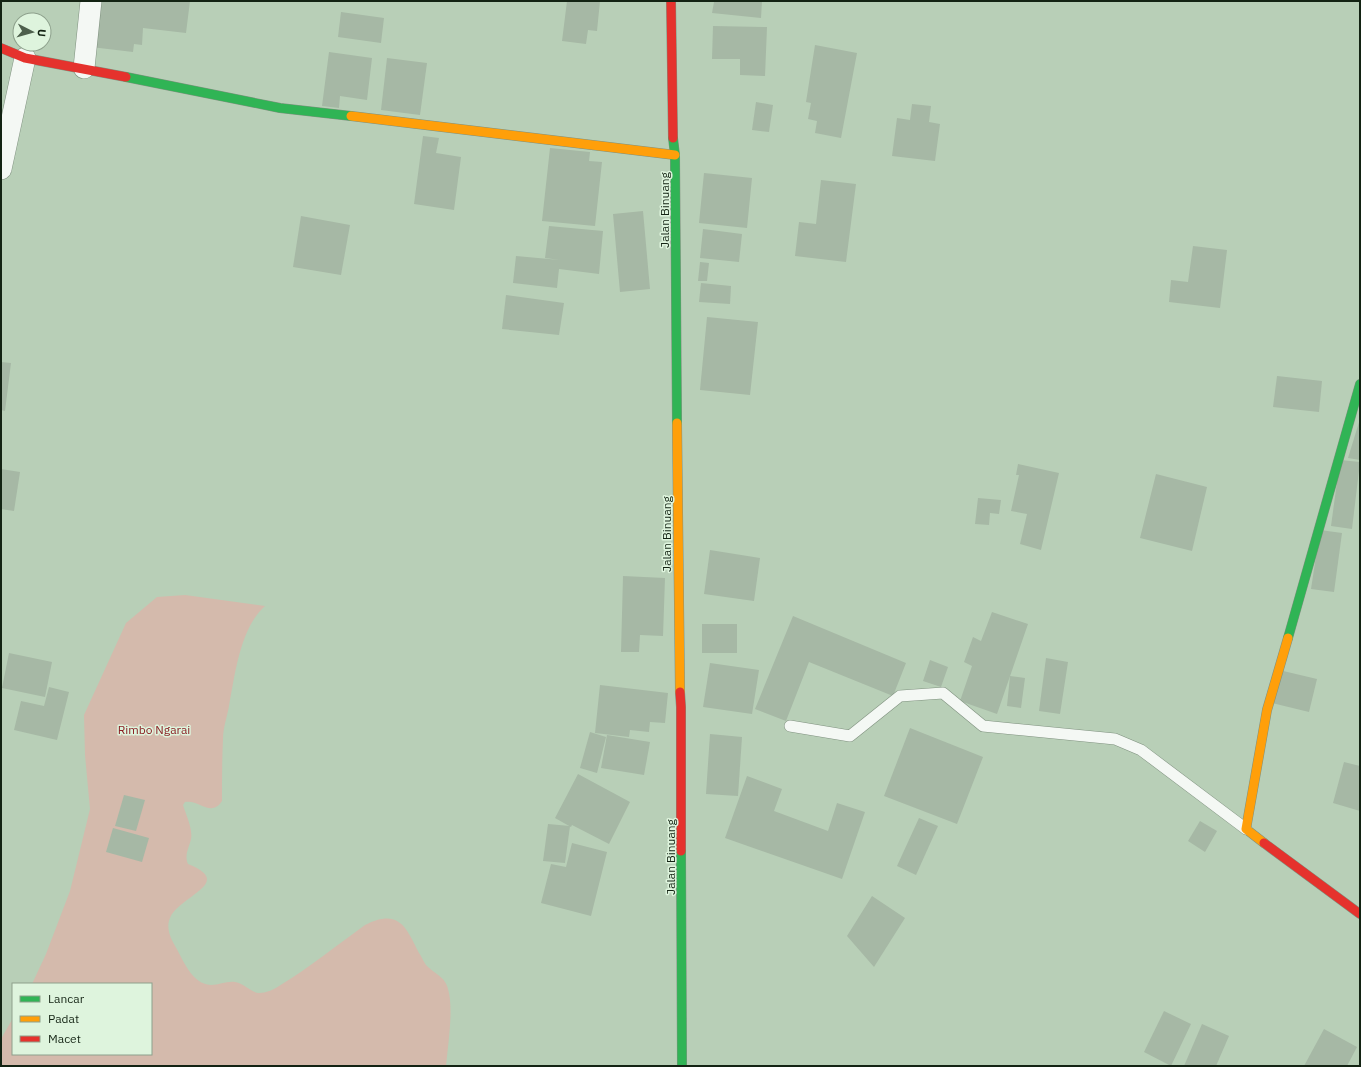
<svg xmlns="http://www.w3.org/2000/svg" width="1361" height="1067" viewBox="0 0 1361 1067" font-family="'IBM Plex Sans',sans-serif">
<rect width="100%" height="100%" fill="#b8cfb7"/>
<path fill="#d4baac" d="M 185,595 L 265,606 C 240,628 235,675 229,706 C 227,717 223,728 223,739 C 222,760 222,780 222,801 C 211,818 199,799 185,802 L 183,805 C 186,815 193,829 191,839 C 189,848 184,855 188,864 C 236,883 179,896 170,918 C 166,927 170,937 174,944 C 183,959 191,984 211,985 C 219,985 227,981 235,982 C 245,984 252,993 259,993 C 266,993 273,990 279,986 C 309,968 337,945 365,925 C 399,908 406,927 419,953 C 422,957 424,963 427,966 C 437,976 446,976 449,993 C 453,1013 448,1045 446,1066 L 1,1066 L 1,1039 L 13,1018 L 13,1054 L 151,1054 L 151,984 L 32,984 L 46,954 L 70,891 L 90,809 L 85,755 L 84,715 L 126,623 L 157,597 Z"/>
<g fill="#a6b8a5">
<path d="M 96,1 L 190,1 L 186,33 L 143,28 L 142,45 L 134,44 L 133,52 L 91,47 Z"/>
<path d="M 567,1 L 600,1 L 597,31 L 588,30 L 586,44 L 562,41 Z"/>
<path d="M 710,1 L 762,1 L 761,18 L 712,13 L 714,2 Z"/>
<path d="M 341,12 L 384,18 L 381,43 L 338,37 Z"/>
<path d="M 713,26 L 767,27 L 765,76 L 740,75 L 740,59 L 712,59 Z"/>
<path d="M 815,45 L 857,53 L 841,138 L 815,133 L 817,121 L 808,119 L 811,103 L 806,102 Z"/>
<path d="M 329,52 L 372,58 L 367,100 L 340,96 L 339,108 L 322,106 Z"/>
<path d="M 387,58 L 427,63 L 420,115 L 381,110 Z"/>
<path d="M 756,102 L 773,105 L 769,132 L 752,130 Z"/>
<path d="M 912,104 L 931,106 L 929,122 L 940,124 L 935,161 L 892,156 L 897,118 L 910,120 Z"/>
<path d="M 423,136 L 439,138 L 436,153 L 461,157 L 454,210 L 414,204 Z"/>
<path d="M 550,148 L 590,152 L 589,161 L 602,162 L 595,226 L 542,221 Z"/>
<path d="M 704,173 L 752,178 L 747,228 L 699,223 Z"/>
<path d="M 821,180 L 856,184 L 846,262 L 795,256 L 799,222 L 816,224 Z"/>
<path d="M 643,211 L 650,289 L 620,292 L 613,214 Z"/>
<path d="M 301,216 L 350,225 L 341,275 L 293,267 Z"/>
<path d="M 549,226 L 603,231 L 599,274 L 559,269 L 557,288 L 513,283 L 516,256 L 560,260 L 545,258 Z"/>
<path d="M 703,229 L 742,234 L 739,262 L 700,258 Z"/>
<path d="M 1193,246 L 1227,250 L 1220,308 L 1169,302 L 1171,280 L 1188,282 Z"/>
<path d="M 700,262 L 709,263 L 707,281 L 698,281 Z"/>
<path d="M 701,283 L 731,286 L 730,304 L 699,302 Z"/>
<path d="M 506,295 L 564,303 L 559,335 L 502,329 Z"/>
<path d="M 707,317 L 758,322 L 750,395 L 700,390 Z"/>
<path d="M 1,362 L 11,363 L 5,411 L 1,410 Z"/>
<path d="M 1277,376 L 1322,381 L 1319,412 L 1273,407 Z"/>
<path d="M 1360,419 L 1360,460 L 1348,458 Z"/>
<path d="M 1340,460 L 1360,462 L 1352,529 L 1331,526 Z"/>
<path d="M 1018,464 L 1059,473 L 1041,550 L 1020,544 L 1027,514 L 1011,511 L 1019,475 L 1016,475 Z"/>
<path d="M 1,469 L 20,472 L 14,511 L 1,509 Z"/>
<path d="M 1156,474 L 1207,487 L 1192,551 L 1140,538 Z"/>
<path d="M 978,498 L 1001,500 L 999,514 L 990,513 L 989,525 L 975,524 Z"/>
<path d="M 1320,530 L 1342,533 L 1334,592 L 1311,589 Z"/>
<path d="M 710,550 L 760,558 L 754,601 L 704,594 Z"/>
<path d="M 623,576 L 665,578 L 663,636 L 640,635 L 639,652 L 621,652 Z"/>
<path d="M 992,612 L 1028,624 L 997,714 L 960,701 L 972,666 L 964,662 L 973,637 L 981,641 Z"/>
<path d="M 793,616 L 906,663 L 893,696 L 809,662 L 786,721 L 755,709 Z"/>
<rect x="702" y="624" width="35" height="29"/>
<path d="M 9,653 L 52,662 L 45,697 L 2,688 Z"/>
<path d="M 1046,658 L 1068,662 L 1060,714 L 1039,711 Z"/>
<path d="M 930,660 L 948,667 L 941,687 L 923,681 Z"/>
<path d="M 710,663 L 759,670 L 752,714 L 703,707 Z"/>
<path d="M 1279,670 L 1317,679 L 1309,712 L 1272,703 Z"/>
<path d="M 1010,676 L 1025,678 L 1021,708 L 1007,706 Z"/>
<path d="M 600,685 L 668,693 L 665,723 L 650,722 L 649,732 L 630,730 L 629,737 L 595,733 Z"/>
<path d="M 49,687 L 69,692 L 57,740 L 14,730 L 21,701 L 44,706 Z"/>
<path d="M 910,728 L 983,757 L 957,824 L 884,796 Z"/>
<path d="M 590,732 L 606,737 L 597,773 L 580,768 Z"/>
<path d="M 710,734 L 742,737 L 738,796 L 706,794 Z"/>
<path d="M 607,735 L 650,742 L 644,775 L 601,768 Z"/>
<path d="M 1344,762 L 1360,766 L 1360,811 L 1333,803 Z"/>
<path d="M 578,774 L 630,802 L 609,844 L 572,825 L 571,827 L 555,818 Z"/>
<path d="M 747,776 L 782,789 L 774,811 L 828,831 L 837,803 L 865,812 L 842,879 L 725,838 Z"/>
<path d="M 124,795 L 145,800 L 136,831 L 115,826 Z"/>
<path d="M 919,818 L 938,826 L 916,875 L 897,866 Z"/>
<path d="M 1200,821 L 1217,831 L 1205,852 L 1188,841 Z"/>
<path d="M 548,824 L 570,826 L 565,863 L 543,861 Z"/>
<path d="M 113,828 L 149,838 L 142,862 L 106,852 Z"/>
<path d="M 572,843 L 607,852 L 591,916 L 541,903 L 551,864 L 566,867 Z"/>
<path d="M 872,896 L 905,918 L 874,967 L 847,936 Z"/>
<path d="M 1164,1011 L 1191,1024 L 1171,1066 L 1144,1052 Z"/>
<path d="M 1202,1024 L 1229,1036 L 1216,1066 L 1184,1066 Z"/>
<path d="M 1324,1029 L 1357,1047 L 1347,1066 L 1304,1066 Z"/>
</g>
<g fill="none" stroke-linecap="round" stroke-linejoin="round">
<g stroke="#7f917f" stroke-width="12">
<path id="lane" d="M 790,726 L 850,736 L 900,696 L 943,693 L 983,726 L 1115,739 L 1141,750 L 1246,829"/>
</g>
<g stroke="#7f917f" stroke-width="22">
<g id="street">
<path d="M 84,68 L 91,1"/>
<path d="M 1,169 L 25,58"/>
</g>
</g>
<g stroke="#7f917f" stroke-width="10">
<g id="fast">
<path d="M 126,77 L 280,108 L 351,116"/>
<path d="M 673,138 L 675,155 L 677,423"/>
<path d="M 1288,638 L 1360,384"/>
<path d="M 681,851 L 682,1066"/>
</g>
</g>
<g stroke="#7f917f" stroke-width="10">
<g id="slow">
<path d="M 351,116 L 675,155"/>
<path d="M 677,423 L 680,692"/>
<path d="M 1264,843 L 1246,829 L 1267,710 L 1288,638"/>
</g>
</g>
<g stroke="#7f917f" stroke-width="10">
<g id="jam">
<path d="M 671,1 L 673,138"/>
<path d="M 1,48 L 25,58 L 126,77"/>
<path d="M 680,692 L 681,707 L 681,851"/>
<path d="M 1264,843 L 1360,914"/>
</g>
</g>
<use href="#lane" stroke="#f4f8f4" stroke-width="11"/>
<use href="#street" stroke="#f4f8f4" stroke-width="21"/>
<use href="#fast" stroke="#30b455" stroke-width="9"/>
<use href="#slow" stroke="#ff9f0a" stroke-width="9"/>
<use href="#jam" stroke="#e5322d" stroke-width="9"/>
</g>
<g text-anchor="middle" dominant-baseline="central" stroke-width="3" stroke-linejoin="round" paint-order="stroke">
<g font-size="12" fill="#132313" stroke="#def4dd">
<text transform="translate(664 210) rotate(-90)">Jalan Binuang</text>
<text transform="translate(666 534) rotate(-90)">Jalan Binuang</text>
<text transform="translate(670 857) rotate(-90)">Jalan Binuang</text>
</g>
<g font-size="12" fill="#8a1e23" stroke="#def4dd">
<text x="154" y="729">Rimbo Ngarai</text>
</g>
</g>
<rect width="1361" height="1067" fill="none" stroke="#132313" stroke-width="4"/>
<rect x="12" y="983" width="140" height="72" fill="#def4dd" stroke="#8da08c"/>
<rect x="20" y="996" width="20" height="6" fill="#30b455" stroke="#8da08c"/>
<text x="48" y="1003" font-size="12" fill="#132313">Lancar</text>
<rect x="20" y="1016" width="20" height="6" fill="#ff9f0a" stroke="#8da08c"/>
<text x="48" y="1023" font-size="12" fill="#132313">Padat</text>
<rect x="20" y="1036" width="20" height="6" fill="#e5322d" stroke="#8da08c"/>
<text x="48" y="1043" font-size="12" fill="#132313">Macet</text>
<g transform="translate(32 32) rotate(96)"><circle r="19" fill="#def4dd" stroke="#8da08c"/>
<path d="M0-3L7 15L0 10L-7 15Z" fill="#4d5f4c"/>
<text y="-6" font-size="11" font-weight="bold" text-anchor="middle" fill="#132313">U</text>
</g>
</svg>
